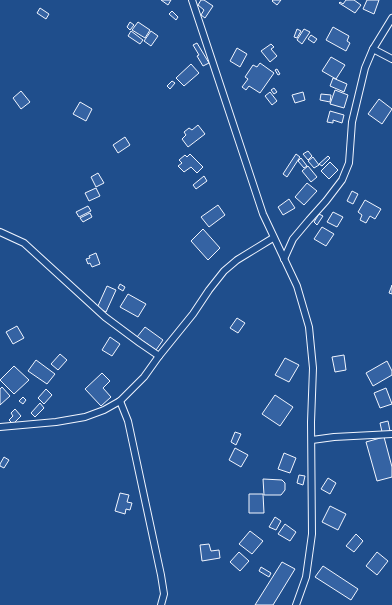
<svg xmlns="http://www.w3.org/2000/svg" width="392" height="605" viewBox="0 0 392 605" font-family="Figtree,sans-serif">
<rect width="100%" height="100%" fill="#1f4e8c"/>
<g fill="#3563a3" stroke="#f2f6ff">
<path d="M 161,0 L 171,0 L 168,5 Z"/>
<path d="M 201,0 L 204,0 L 213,6 L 205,18 L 201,15 L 204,10 L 198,5 Z"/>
<path d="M 273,0 L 281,0 L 277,5 L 272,1 Z"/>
<path d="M 346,0 L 354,0 L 361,5 L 355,13 L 339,3 L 340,2 L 343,4 Z"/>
<path d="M 367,0 L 379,0 L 374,14 L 363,9 Z"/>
<path d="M 40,8 L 49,14 L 46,19 L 37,13 Z"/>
<path d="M 172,11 L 178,17 L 176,20 L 169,14 Z"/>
<path d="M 130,22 L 134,25 L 130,30 L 127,27 Z"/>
<path d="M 138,22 L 150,30 L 145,38 L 132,30 Z"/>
<path d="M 333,27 L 349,36 L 347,41 L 350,43 L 346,51 L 326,40 Z"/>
<path d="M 297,29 L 301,31 L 297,38 L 294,37 Z"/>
<path d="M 304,29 L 310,32 L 302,44 L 297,40 Z"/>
<path d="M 131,31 L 143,40 L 140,44 L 128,36 Z"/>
<path d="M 151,31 L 158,36 L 151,46 L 144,41 Z"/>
<path d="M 311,35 L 317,39 L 314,43 L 308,39 Z"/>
<path d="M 197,43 L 209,63 L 203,66 L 197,56 L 199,55 L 193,45 Z"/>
<path d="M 271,44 L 274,47 L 271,49 L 277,56 L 270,62 L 261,51 Z"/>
<path d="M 237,48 L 247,54 L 240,67 L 230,61 Z"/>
<path d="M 331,57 L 345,65 L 336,79 L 322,71 Z"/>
<path d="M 260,63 L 274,73 L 260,93 L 249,86 L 246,90 L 242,87 L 248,79 L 245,77 L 253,65 L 257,67 Z"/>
<path d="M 191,64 L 199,73 L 184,86 L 176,78 Z"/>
<path d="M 277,69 L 280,74 L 278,75 L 275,70 Z"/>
<path d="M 333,78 L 347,84 L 344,92 L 330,86 Z"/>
<path d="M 172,81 L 175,83 L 170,89 L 167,86 Z"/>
<path d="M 274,88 L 277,92 L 274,94 L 271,90 Z"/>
<path d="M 335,90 L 348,95 L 344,108 L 330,104 Z"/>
<path d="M 21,91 L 30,102 L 21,109 L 13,98 Z"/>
<path d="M 270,92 L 277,101 L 272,105 L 265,96 Z"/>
<path d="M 303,92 L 305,100 L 295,103 L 292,95 Z"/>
<path d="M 321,94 L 331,95 L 330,102 L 320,100 Z"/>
<path d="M 379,99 L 392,109 L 382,124 L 368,114 Z"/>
<path d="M 80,102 L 92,109 L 86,121 L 73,114 Z"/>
<path d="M 330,111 L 344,115 L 342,123 L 333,120 L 333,123 L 327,122 Z"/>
<path d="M 198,125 L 205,134 L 188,147 L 182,139 L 186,135 L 184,132 L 189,128 L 192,130 Z"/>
<path d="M 125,137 L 130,145 L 118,153 L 113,145 Z"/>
<path d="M 308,151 L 312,156 L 308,160 L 303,154 Z"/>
<path d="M 190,154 L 203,167 L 197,173 L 191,167 L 184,172 L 178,166 L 182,163 L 179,160 L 185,155 L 187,157 Z"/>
<path d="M 296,154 L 300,157 L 287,177 L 283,174 Z"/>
<path d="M 328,156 L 330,158 L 322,166 L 319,164 Z"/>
<path d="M 313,157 L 319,165 L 314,168 L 308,161 Z"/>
<path d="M 301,158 L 307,166 L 304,168 L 298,161 Z"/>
<path d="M 330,162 L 338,170 L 329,179 L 321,171 Z"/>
<path d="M 308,166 L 317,177 L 311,182 L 302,171 Z"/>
<path d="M 98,173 L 104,183 L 96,187 L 91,177 Z"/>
<path d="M 204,176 L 207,181 L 196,189 L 193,185 Z"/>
<path d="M 307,183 L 317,191 L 304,205 L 295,197 Z"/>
<path d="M 96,188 L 100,196 L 89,201 L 85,193 Z"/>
<path d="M 352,191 L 358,194 L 353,204 L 347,201 Z"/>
<path d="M 289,199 L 295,208 L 283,215 L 278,207 Z"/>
<path d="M 365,200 L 381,209 L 375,219 L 370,216 L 366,223 L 360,220 L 362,215 L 358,212 Z"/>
<path d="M 218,205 L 225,215 L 209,227 L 201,217 Z"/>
<path d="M 88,206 L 91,211 L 79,217 L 76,212 Z"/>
<path d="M 333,212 L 343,217 L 337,227 L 327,222 Z"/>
<path d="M 90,213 L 92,217 L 83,222 L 80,218 Z"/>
<path d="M 319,214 L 323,216 L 317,225 L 314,222 Z"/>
<path d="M 322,227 L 334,234 L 326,246 L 314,239 Z"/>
<path d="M 203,229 L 220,248 L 208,260 L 191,241 Z"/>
<path d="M 96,253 L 100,264 L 92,267 L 90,263 L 88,264 L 86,259 L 90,258 L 89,256 Z"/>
<path d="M 120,284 L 125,287 L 123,291 L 118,288 Z"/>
<path d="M 392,285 L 392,294 L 389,293 Z"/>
<path d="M 107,286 L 116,290 L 106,312 L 97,308 Z"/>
<path d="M 128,294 L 146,304 L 138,317 L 120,307 Z"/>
<path d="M 237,318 L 245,323 L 238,333 L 230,328 Z"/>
<path d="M 17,326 L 24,338 L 13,344 L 6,332 Z"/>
<path d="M 145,327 L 163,340 L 156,350 L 137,337 Z"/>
<path d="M 110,337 L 120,344 L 112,356 L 102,350 Z"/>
<path d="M 60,354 L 67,360 L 58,370 L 51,364 Z"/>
<path d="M 344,355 L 346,370 L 335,372 L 332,357 Z"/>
<path d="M 285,358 L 299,365 L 289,382 L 275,375 Z"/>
<path d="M 36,360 L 55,374 L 47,384 L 28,371 Z"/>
<path d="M 387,361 L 392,371 L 392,375 L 373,386 L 366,373 Z"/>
<path d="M 14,366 L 29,380 L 14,394 L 0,380 Z"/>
<path d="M 102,373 L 110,381 L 103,388 L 111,397 L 101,406 L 85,389 Z"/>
<path d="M 2,387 L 10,396 L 0,405 L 0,389 Z"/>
<path d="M 386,388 L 392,404 L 380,408 L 374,393 Z"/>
<path d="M 46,389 L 52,395 L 44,404 L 38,398 Z"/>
<path d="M 275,395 L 293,407 L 280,426 L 262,414 Z"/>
<path d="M 23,397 L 26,400 L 23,404 L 19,401 Z"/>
<path d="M 40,403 L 44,408 L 35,417 L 31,413 Z"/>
<path d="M 15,409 L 21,416 L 13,424 L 9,420 L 13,416 L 11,413 Z"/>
<path d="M 388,421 L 390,431 L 382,432 L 380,423 Z"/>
<path d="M 235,432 L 241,434 L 236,445 L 231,442 Z"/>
<path d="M 384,437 L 392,467 L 392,477 L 377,481 L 366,442 Z"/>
<path d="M 235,448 L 248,455 L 241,467 L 229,460 Z"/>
<path d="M 284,453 L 296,458 L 290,473 L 278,469 Z"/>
<path d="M 4,457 L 9,460 L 4,468 L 0,466 L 0,464 Z"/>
<path d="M 299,475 L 305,476 L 303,485 L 297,483 Z"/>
<path d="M 328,478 L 336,483 L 330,494 L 321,489 Z"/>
<path d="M 263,479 L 282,480 L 285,483 L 285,490 L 281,495 L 264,495 Z"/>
<path d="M 120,493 L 129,495 L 127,502 L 132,503 L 130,510 L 126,509 L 125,514 L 115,511 Z"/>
<path d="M 249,494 L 263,494 L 264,513 L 249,513 Z"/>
<path d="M 330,506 L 346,514 L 338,530 L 322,522 Z"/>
<path d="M 275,517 L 281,521 L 276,530 L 269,527 Z"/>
<path d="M 285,524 L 296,532 L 290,541 L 278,534 Z"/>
<path d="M 250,531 L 263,541 L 252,554 L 239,544 Z"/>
<path d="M 356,534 L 363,541 L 354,552 L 346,546 Z"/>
<path d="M 209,544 L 211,551 L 219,550 L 220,558 L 202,561 L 200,545 Z"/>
<path d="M 239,552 L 249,561 L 240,571 L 230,562 Z"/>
<path d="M 377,552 L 388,561 L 377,575 L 366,566 Z"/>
<path d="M 282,562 L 295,569 L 273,605 L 255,605 Z"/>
<path d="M 323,566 L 358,589 L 351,600 L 315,577 Z"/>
<path d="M 261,567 L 271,573 L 269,577 L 259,571 Z"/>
</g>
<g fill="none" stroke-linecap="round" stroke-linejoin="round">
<g stroke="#f2f6ff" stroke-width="8">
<g id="street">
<path d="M 192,0 L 263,214 L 297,286 L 309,327 L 313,368 L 311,422 L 312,534 L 306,577 L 296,605"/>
<path d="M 373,49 L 392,59"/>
<path d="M 0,232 L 24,243 L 105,317 L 140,343 L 159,356"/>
<path d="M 284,259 L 293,239 L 309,220 L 326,201 L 342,180 L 349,163 L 352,122 L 365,68 L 373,49 L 392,18"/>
<path d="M 120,401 L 128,421 L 161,575 L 164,594 L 161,605"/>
<path d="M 0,427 L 56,422 L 85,417 L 104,410 L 120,401 L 144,377 L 159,356 L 193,314 L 209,290 L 224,271 L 237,260 L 273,238"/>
<path d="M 312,440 L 334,437 L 392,434"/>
</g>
</g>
<use href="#street" stroke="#1f4e8c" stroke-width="6"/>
</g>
</svg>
